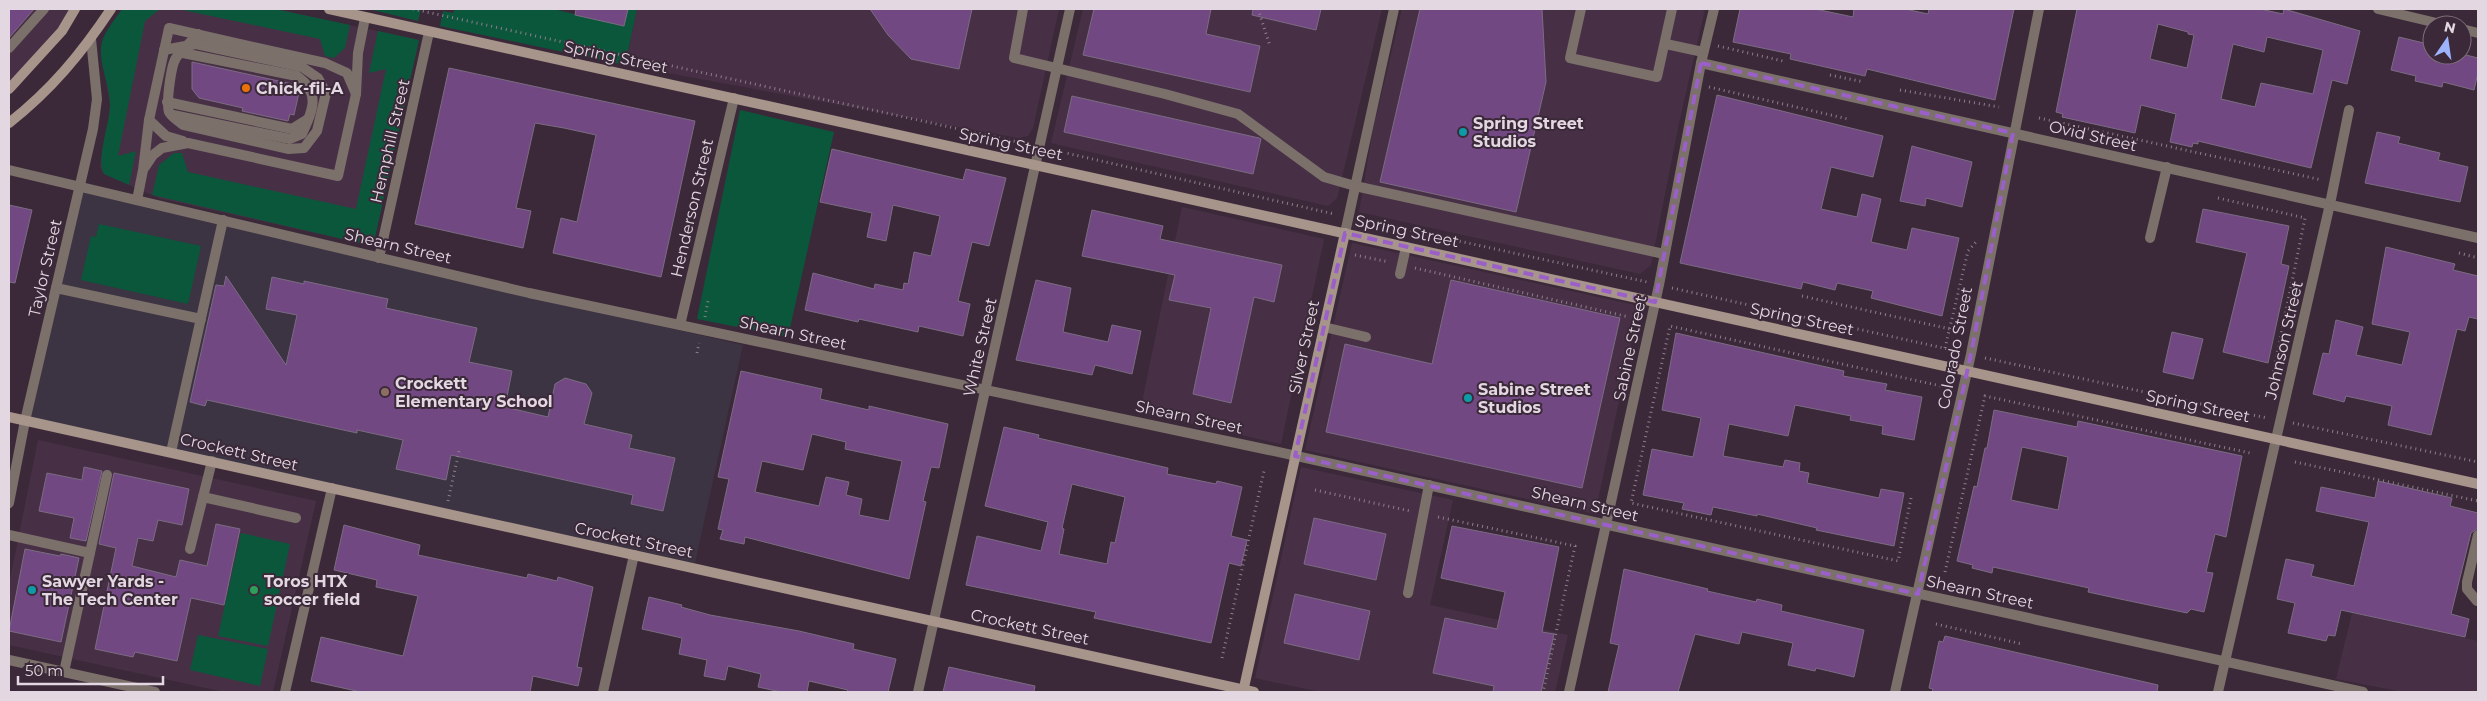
<svg xmlns="http://www.w3.org/2000/svg" width="2487" height="701" viewBox="0 0 2487 701" font-family="Montserrat,sans-serif">
<rect width="100%" height="100%" fill="#3b2939"/>
<g fill="#473046">
<path d="M 9,9 L 81,9 L 17,89 L 9,95 Z"/>
<path d="M 122,9 L 275,9 L 419,40 L 373,246 L 159,198 L 104,174 L 100,167 L 101,158 L 108,131 L 110,104 L 102,59 L 102,42 Z"/>
<path d="M 637,9 L 1059,9 L 1033,128 L 1028,136 L 1018,138 L 625,65 Z"/>
<path d="M 1083,9 L 1382,9 L 1337,198 L 1328,206 L 1051,143 Z"/>
<path d="M 1402,9 L 1705,9 L 1679,123 L 1651,265 L 1640,274 L 1359,212 L 1373,129 Z"/>
<path d="M 1182,207 L 1324,239 L 1281,444 L 1140,412 Z"/>
<path d="M 1352,243 L 1639,306 L 1595,514 L 1305,450 Z"/>
<path d="M 38,440 L 316,501 L 273,692 L 224,692 L 9,645 L 9,584 Z"/>
<path d="M 1301,467 L 1453,500 L 1430,605 L 1568,635 L 1555,692 L 1320,692 L 1255,678 Z"/>
<path d="M 2352,613 L 2478,641 L 2478,692 L 2403,692 L 2336,679 Z"/>
</g>
<path fill="#3c3343" d="M 82,192 L 743,345 L 695,563 L 31,418 Z"/>
<g fill="#0b573b">
<path d="M 122,9 L 160,9 L 145,21 L 118,156 L 136,151 L 129,185 L 104,174 C 96,159 109,126 110,107 C 111,86 97,62 102,42 C 105,31 116,18 122,9 Z"/>
<path d="M 178,9 L 275,9 L 350,25 L 345,48 L 334,58 L 325,56 L 320,39 Z"/>
<path d="M 369,9 L 421,9 L 418,21 Z"/>
<path d="M 455,9 L 553,9 L 624,26 L 628,9 L 637,9 L 625,65 L 440,26 L 443,11 L 453,13 Z"/>
<path d="M 378,31 L 419,40 L 373,246 L 152,195 L 159,165 L 174,153 L 182,153 L 188,172 L 356,209 L 386,69 L 369,73 Z"/>
<path d="M 740,110 L 834,132 L 788,337 L 697,319 Z"/>
<path d="M 99,224 L 201,246 L 188,304 L 81,280 L 91,236 L 96,237 Z"/>
<path d="M 241,533 L 290,544 L 268,646 L 218,636 Z"/>
<path d="M 198,635 L 268,649 L 260,686 L 190,670 Z"/>
</g>
<g fill="#714882" stroke="#7b6c82" fill-rule="evenodd">
<path d="M 9,9 L 34,9 L 9,38 Z"/>
<path d="M 576,9 L 628,9 L 624,26 L 575,15 Z"/>
<path d="M 870,9 L 972,9 L 959,69 L 911,59 L 888,35 Z"/>
<path d="M 1094,9 L 1211,9 L 1206,34 L 1260,46 L 1250,92 L 1083,55 Z"/>
<path d="M 1253,9 L 1321,9 L 1316,30 L 1252,15 Z"/>
<path d="M 1420,9 L 1542,9 L 1546,82 L 1516,212 L 1380,182 Z"/>
<path d="M 1740,9 L 1815,9 L 1853,17 L 1854,9 L 1905,9 L 1928,14 L 1929,9 L 2014,9 L 1995,100 L 1867,69 L 1865,76 L 1790,59 L 1791,54 L 1733,42 Z"/>
<path d="M 2077,9 L 2260,9 L 2283,14 L 2284,9 L 2360,31 L 2347,84 L 2332,80 L 2311,168 L 2198,141 L 2198,144 L 2193,143 L 2192,147 L 2170,142 L 2176,114 L 2141,105 L 2135,133 L 2062,117 L 2063,114 L 2056,112 ZM 2158,24 L 2188,32 L 2188,34 L 2194,35 L 2187,68 L 2150,59 ZM 2267,37 L 2323,50 L 2313,94 L 2261,83 L 2255,107 L 2221,99 L 2233,44 L 2264,52 Z"/>
<path d="M 2399,37 L 2432,45 L 2432,55 L 2466,55 L 2478,58 L 2478,73 L 2474,90 L 2443,82 L 2442,87 L 2415,81 L 2416,76 L 2391,70 Z"/>
<path d="M 192,62 L 297,85 L 300,88 L 294,115 L 290,114 L 288,121 L 242,111 L 243,108 L 199,98 L 192,89 Z"/>
<path d="M 449,68 L 695,121 L 661,277 L 553,253 L 561,218 L 577,222 L 596,135 L 564,128 L 535,123 L 516,208 L 531,211 L 523,248 L 415,224 Z"/>
<path d="M 1717,95 L 1883,136 L 1873,177 L 1831,167 L 1821,209 L 1857,217 L 1862,194 L 1881,199 L 1871,242 L 1907,250 L 1912,228 L 1959,238 L 1942,316 L 1871,298 L 1873,291 L 1837,283 L 1835,290 L 1803,282 L 1801,289 L 1680,263 Z"/>
<path d="M 1072,96 L 1259,138 L 1261,139 L 1253,174 L 1064,132 Z"/>
<path d="M 2377,132 L 2400,137 L 2398,143 L 2440,153 L 2438,160 L 2468,167 L 2460,202 L 2365,183 Z"/>
<path d="M 1912,146 L 1972,162 L 1962,207 L 1926,198 L 1925,206 L 1900,201 Z"/>
<path d="M 832,149 L 963,180 L 966,169 L 1006,178 L 989,246 L 972,242 L 958,301 L 970,304 L 963,336 L 919,326 L 918,332 L 859,319 L 858,322 L 805,310 L 813,273 L 874,289 L 875,284 L 903,290 L 904,283 L 908,284 L 914,252 L 931,256 L 940,216 L 893,205 L 886,241 L 867,237 L 872,213 L 820,202 Z"/>
<path d="M 9,205 L 32,210 L 15,283 L 9,282 Z"/>
<path d="M 2203,209 L 2289,226 L 2281,264 L 2289,266 L 2268,363 L 2223,352 L 2247,253 L 2196,242 Z"/>
<path d="M 1092,210 L 1163,226 L 1160,239 L 1282,265 L 1274,302 L 1254,297 L 1231,403 L 1193,394 L 1211,308 L 1169,300 L 1175,275 L 1082,256 Z"/>
<path d="M 2386,247 L 2455,264 L 2453,270 L 2478,276 L 2478,319 L 2469,317 L 2465,331 L 2457,329 L 2431,435 L 2388,425 L 2392,406 L 2346,396 L 2344,402 L 2313,394 L 2323,353 L 2329,354 L 2336,320 L 2363,327 L 2356,355 L 2402,365 L 2410,332 L 2372,324 Z"/>
<path d="M 226,276 L 286,365 L 297,315 L 266,309 L 272,277 L 304,284 L 304,281 L 388,299 L 386,308 L 477,328 L 469,362 L 512,371 L 505,407 L 548,417 L 555,384 L 565,378 L 586,384 L 592,393 L 584,424 L 632,435 L 629,448 L 675,458 L 663,511 L 631,504 L 633,495 L 451,455 L 446,480 L 396,469 L 403,440 L 357,430 L 357,433 L 207,400 L 205,406 L 190,402 L 216,285 L 224,286 Z"/>
<path d="M 1036,280 L 1071,288 L 1063,332 L 1108,342 L 1112,325 L 1141,331 L 1132,374 L 1095,365 L 1092,375 L 1016,360 Z"/>
<path d="M 1451,280 L 1620,318 L 1582,488 L 1326,432 L 1345,344 L 1432,364 Z"/>
<path d="M 2172,332 L 2203,339 L 2193,379 L 2163,372 Z"/>
<path d="M 1676,333 L 1844,371 L 1843,376 L 1887,384 L 1885,390 L 1922,397 L 1914,440 L 1882,434 L 1883,426 L 1850,420 L 1851,416 L 1795,405 L 1788,436 L 1729,424 L 1723,456 L 1783,467 L 1785,460 L 1800,463 L 1799,471 L 1809,473 L 1807,483 L 1879,498 L 1881,489 L 1904,493 L 1894,546 L 1816,530 L 1817,528 L 1757,514 L 1757,516 L 1713,507 L 1711,515 L 1682,509 L 1684,503 L 1643,495 L 1652,449 L 1693,457 L 1701,418 L 1662,410 Z"/>
<path d="M 741,371 L 822,389 L 820,399 L 869,410 L 869,406 L 948,424 L 939,468 L 931,467 L 923,501 L 926,502 L 909,579 L 745,537 L 744,544 L 720,539 L 723,530 L 718,529 L 729,479 L 718,477 ZM 812,434 L 846,442 L 845,449 L 902,461 L 889,521 L 859,515 L 862,499 L 846,495 L 849,482 L 826,477 L 819,506 L 755,492 L 762,461 L 803,470 Z"/>
<path d="M 1994,410 L 2077,427 L 2078,421 L 2242,456 L 2226,537 L 2215,534 L 2206,572 L 2213,573 L 2204,612 L 2191,609 L 2187,613 L 2120,599 L 2088,592 L 2089,588 L 1993,567 L 1992,573 L 1972,568 L 1973,565 L 1957,561 L 1974,486 L 1977,487 L 1985,448 L 1987,448 ZM 2022,447 L 2068,457 L 2058,510 L 2011,500 Z"/>
<path d="M 1004,427 L 1039,435 L 1038,438 L 1168,468 L 1167,474 L 1216,484 L 1217,481 L 1242,487 L 1231,536 L 1247,540 L 1241,566 L 1229,563 L 1211,643 L 1094,618 L 1096,612 L 966,585 L 977,536 L 1041,551 L 1048,522 L 985,506 ZM 1072,484 L 1125,497 L 1115,543 L 1111,542 L 1107,564 L 1059,554 L 1064,529 L 1062,528 Z"/>
<path d="M 84,467 L 102,471 L 86,541 L 70,538 L 74,518 L 39,511 L 47,473 L 82,480 Z"/>
<path d="M 114,473 L 189,489 L 182,525 L 158,520 L 153,541 L 138,538 L 132,566 L 176,577 L 180,560 L 207,566 L 216,524 L 240,529 L 224,605 L 191,598 L 177,661 L 135,652 L 133,657 L 95,649 L 116,548 L 99,544 Z"/>
<path d="M 2378,481 L 2452,498 L 2450,506 L 2478,513 L 2478,528 L 2471,533 L 2451,614 L 2469,619 L 2465,637 L 2341,610 L 2335,636 L 2328,635 L 2326,641 L 2288,633 L 2295,603 L 2277,599 L 2286,559 L 2314,565 L 2311,576 L 2354,586 L 2369,522 L 2316,511 L 2321,487 L 2375,498 Z"/>
<path d="M 1314,518 L 1386,534 L 1376,580 L 1304,564 Z"/>
<path d="M 344,525 L 420,545 L 418,555 L 527,578 L 528,574 L 557,581 L 558,577 L 593,587 L 577,667 L 582,668 L 578,686 L 533,676 L 530,692 L 361,692 L 311,681 L 321,637 L 403,656 L 418,596 L 376,587 L 377,580 L 334,570 Z"/>
<path d="M 1452,526 L 1559,547 L 1542,632 L 1554,634 L 1541,692 L 1493,692 L 1494,686 L 1433,673 L 1445,618 L 1497,629 L 1505,592 L 1441,578 Z"/>
<path d="M 25,549 L 60,556 L 61,554 L 79,558 L 61,642 L 9,631 Z"/>
<path d="M 1624,569 L 1708,589 L 1707,591 L 1756,602 L 1757,599 L 1782,605 L 1781,611 L 1864,630 L 1854,677 L 1816,668 L 1815,671 L 1788,665 L 1793,643 L 1742,632 L 1739,644 L 1695,634 L 1678,692 L 1608,692 L 1619,645 L 1610,643 Z"/>
<path d="M 1295,594 L 1370,611 L 1359,660 L 1284,643 Z"/>
<path d="M 649,597 L 682,605 L 681,607 L 710,615 L 799,631 L 854,644 L 853,649 L 896,659 L 888,692 L 847,692 L 848,690 L 809,681 L 807,692 L 781,692 L 758,687 L 761,674 L 728,666 L 725,680 L 704,676 L 707,660 L 679,654 L 682,638 L 642,629 Z"/>
<path d="M 1945,636 L 2158,685 L 2157,692 L 1932,692 L 1933,689 L 1929,688 L 1939,641 L 1943,642 Z"/>
<path d="M 949,667 L 1035,686 L 1034,692 L 943,692 Z"/>
</g>
<g fill="none" stroke-linecap="round" stroke-linejoin="round">
<g stroke="#8d7e8b" stroke-width="3" stroke-dasharray="1 4" stroke-linecap="butt">
<path d="M 413,9 L 1027,144"/>
<path d="M 1258,9 L 1270,46"/>
<path d="M 1718,46 L 1783,61"/>
<path d="M 1830,75 L 1864,82"/>
<path d="M 1709,87 L 1848,119"/>
<path d="M 1900,90 L 1999,107"/>
<path d="M 2039,118 L 2322,180"/>
<path d="M 1053,150 L 1334,214"/>
<path d="M 2218,198 L 2305,218 L 2268,399"/>
<path d="M 1362,220 L 1647,282"/>
<path d="M 2459,253 L 2478,258"/>
<path d="M 1355,255 L 1389,262"/>
<path d="M 1415,268 L 1629,317"/>
<path d="M 1672,288 L 1957,351"/>
<path d="M 1802,296 L 1950,329"/>
<path d="M 705,317 L 708,301"/>
<path d="M 1945,348 L 1968,251 L 1976,242"/>
<path d="M 697,353 L 699,343"/>
<path d="M 1985,358 L 2267,418"/>
<path d="M 2293,423 L 2478,462"/>
<path d="M 2295,462 L 2478,501"/>
<path d="M 1315,490 L 1410,511"/>
<path d="M 1911,498 L 1898,561 L 1631,503 L 1670,326 L 1941,386"/>
<path d="M 448,501 L 459,451"/>
<path d="M 1438,517 L 1575,546 L 1543,692"/>
<path d="M 1945,572 L 1985,396 L 2250,453"/>
<path d="M 1936,624 L 2022,644"/>
<path d="M 1222,658 L 1264,471"/>
</g>
<g stroke="#7c706a" stroke-width="10">
<path d="M 1023,9 L 1014,58 L 1165,94 L 1238,114 L 1324,177 L 1355,186 L 1664,254"/>
<path d="M 1581,9 L 1570,58 L 1657,77 L 1672,9"/>
<path d="M 1666,44 L 1703,52"/>
<path d="M 9,48 L 44,9"/>
<path d="M 164,50 L 196,44 L 302,67 L 318,78 L 326,93 L 317,131 L 304,148 L 288,149 L 183,125 C 179,121 171,117 169,112 C 166,103 171,65 176,58 C 182,49 191,42 198,34"/>
<path d="M 167,102 L 292,129 L 308,119"/>
<path d="M 173,115 L 290,139 L 302,134 C 313,110 321,93 297,76 L 178,52"/>
<path d="M 149,120 L 166,136 L 183,141"/>
<path d="M 145,167 L 153,155 L 162,148 L 188,143 L 338,176 L 356,94 L 358,53 L 365,18"/>
<path d="M 137,200 L 143,170 L 149,120 L 169,28 L 325,63 L 347,73 L 356,94"/>
<path d="M 2150,238 L 2167,167"/>
<path d="M 1400,274 L 1406,247"/>
<path d="M 56,288 L 201,319"/>
<path d="M 1324,327 L 1366,337"/>
<path d="M 171,452 L 223,220"/>
<path d="M 203,497 L 296,518"/>
<path d="M 9,535 L 90,553"/>
<path d="M 190,549 L 212,461"/>
<path d="M 1408,593 L 1429,485"/>
<path d="M 2477,601 L 2467,589 L 2467,582 L 2478,535"/>
<path d="M 64,672 L 107,475"/>
</g>
<g stroke="#7c706a" stroke-width="10">
<path d="M 2378,9 L 2445,25"/>
<path d="M 2462,29 L 2478,33"/>
<path d="M 1701,63 L 2478,238"/>
<path d="M 9,170 L 529,293 L 1269,450 L 2363,692"/>
<path d="M 1345,233 L 1394,9"/>
<path d="M 379,258 L 429,32"/>
<path d="M 680,325 L 734,98"/>
<path d="M 9,503 L 25,421 L 93,129 L 97,99 L 91,39"/>
<path d="M 9,660 L 155,692"/>
<path d="M 285,692 L 332,488"/>
<path d="M 603,692 L 634,555"/>
<path d="M 918,692 L 1070,9"/>
<path d="M 1569,692 L 1659,285 L 1701,63 L 1714,9"/>
<path d="M 1895,692 L 1971,354 L 2039,9"/>
<path d="M 2218,692 L 2330,204 L 2349,110"/>
</g>
<g stroke="#a7948a" stroke-width="10">
<path d="M 329,9 L 2478,484"/>
<path d="M 9,89 L 62,31 L 75,9"/>
<path d="M 9,123 C 51,90 81,54 111,9"/>
<path d="M 9,417 L 1254,692"/>
<path d="M 1243,692 L 1345,233"/>
</g>
</g>
<path fill="none" stroke="#9a5fc9" stroke-width="4" stroke-dasharray="10 6" stroke-linejoin="round" d="M 1701,63 L 2013,133 L 1971,354 L 1918,594 L 1295,456 L 1345,233 L 1655,302 Z"/>
<circle fill="#e8710a" stroke="#3b2939" stroke-width="2" cx="246" cy="88" r="5"/>
<g fill="#0f9aa8" stroke="#3b2939" stroke-width="2">
<circle cx="1463" cy="132" r="5"/>
<circle cx="1468" cy="398" r="5"/>
<circle cx="32" cy="590" r="5"/>
</g>
<circle fill="#8d6e63" stroke="#3b2939" stroke-width="2" cx="385" cy="392" r="5"/>
<circle fill="#2e9e5b" stroke="#3b2939" stroke-width="2" cx="254" cy="590" r="5"/>
<g text-anchor="middle" dominant-baseline="central" stroke-width="4" stroke-linejoin="round" paint-order="stroke">
<g font-size="16" fill="#e3d7e1" stroke="#3b2939">
<text transform="translate(616 57) rotate(12)">Spring Street</text>
<text transform="translate(2093 136) rotate(13)">Ovid Street</text>
<text transform="translate(390 141) rotate(-77)">Hemphill Street</text>
<text transform="translate(1011 144) rotate(12)">Spring Street</text>
<text transform="translate(692 208) rotate(-77)">Henderson Street</text>
<text transform="translate(1407 231) rotate(12)">Spring Street</text>
<text transform="translate(398 246) rotate(13)">Shearn Street</text>
<text transform="translate(45 268) rotate(-77)">Taylor Street</text>
<text transform="translate(1802 319) rotate(12)">Spring Street</text>
<text transform="translate(793 333) rotate(12)">Shearn Street</text>
<text transform="translate(2284 340) rotate(-77)">Johnson Street</text>
<text transform="translate(980 347) rotate(-77)">White Street</text>
<text transform="translate(1304 347) rotate(-78)">Silver Street</text>
<text transform="translate(1630 348) rotate(-78)">Sabine Street</text>
<text transform="translate(1955 348) rotate(-79)">Colorado Street</text>
<text transform="translate(2198 406) rotate(12)">Spring Street</text>
<text transform="translate(1189 417) rotate(12)">Shearn Street</text>
<text transform="translate(239 452) rotate(13)">Crockett Street</text>
<text transform="translate(1585 504) rotate(13)">Shearn Street</text>
<text transform="translate(634 540) rotate(12)">Crockett Street</text>
<text transform="translate(1980 592) rotate(12)">Shearn Street</text>
<text transform="translate(1030 627) rotate(12)">Crockett Street</text>
</g>
<g font-size="16" font-weight="bold" fill="#e3d7e1" stroke="#3b2939" text-anchor="start">
<text x="256" y="88">Chick-fil-A</text>
<text x="1473" y="123">Spring Street<tspan x="1473" dy="18">Studios</tspan></text>
<text x="395" y="383">Crockett<tspan x="395" dy="18">Elementary School</tspan></text>
<text x="1478" y="389">Sabine Street<tspan x="1478" dy="18">Studios</tspan></text>
<text x="42" y="581">Sawyer Yards -<tspan x="42" dy="18">The Tech Center</tspan></text>
<text x="264" y="581">Toros HTX<tspan x="264" dy="18">soccer field</tspan></text>
</g>
</g>
<rect width="2487" height="701" fill="none" stroke="#e3d7e1" stroke-width="20"/>
<g transform="translate(2447 40) rotate(13)"><circle r="24" fill="#3b2939" stroke="#7e6f7c"/>
<path d="M0-4L9 19L0 12L-9 19Z" fill="#9db4fd"/>
<text y="-8" font-size="14" font-weight="bold" text-anchor="middle" fill="#e3d7e1">N</text>
</g>
<path d="M18 676v8h145v-8" fill="none" stroke="#e3d7e1" stroke-width="2.5"/>
<text x="25" y="676" font-size="15" fill="#e3d7e1" stroke="#3b2939" stroke-width="4" paint-order="stroke">50 m</text>
</svg>
